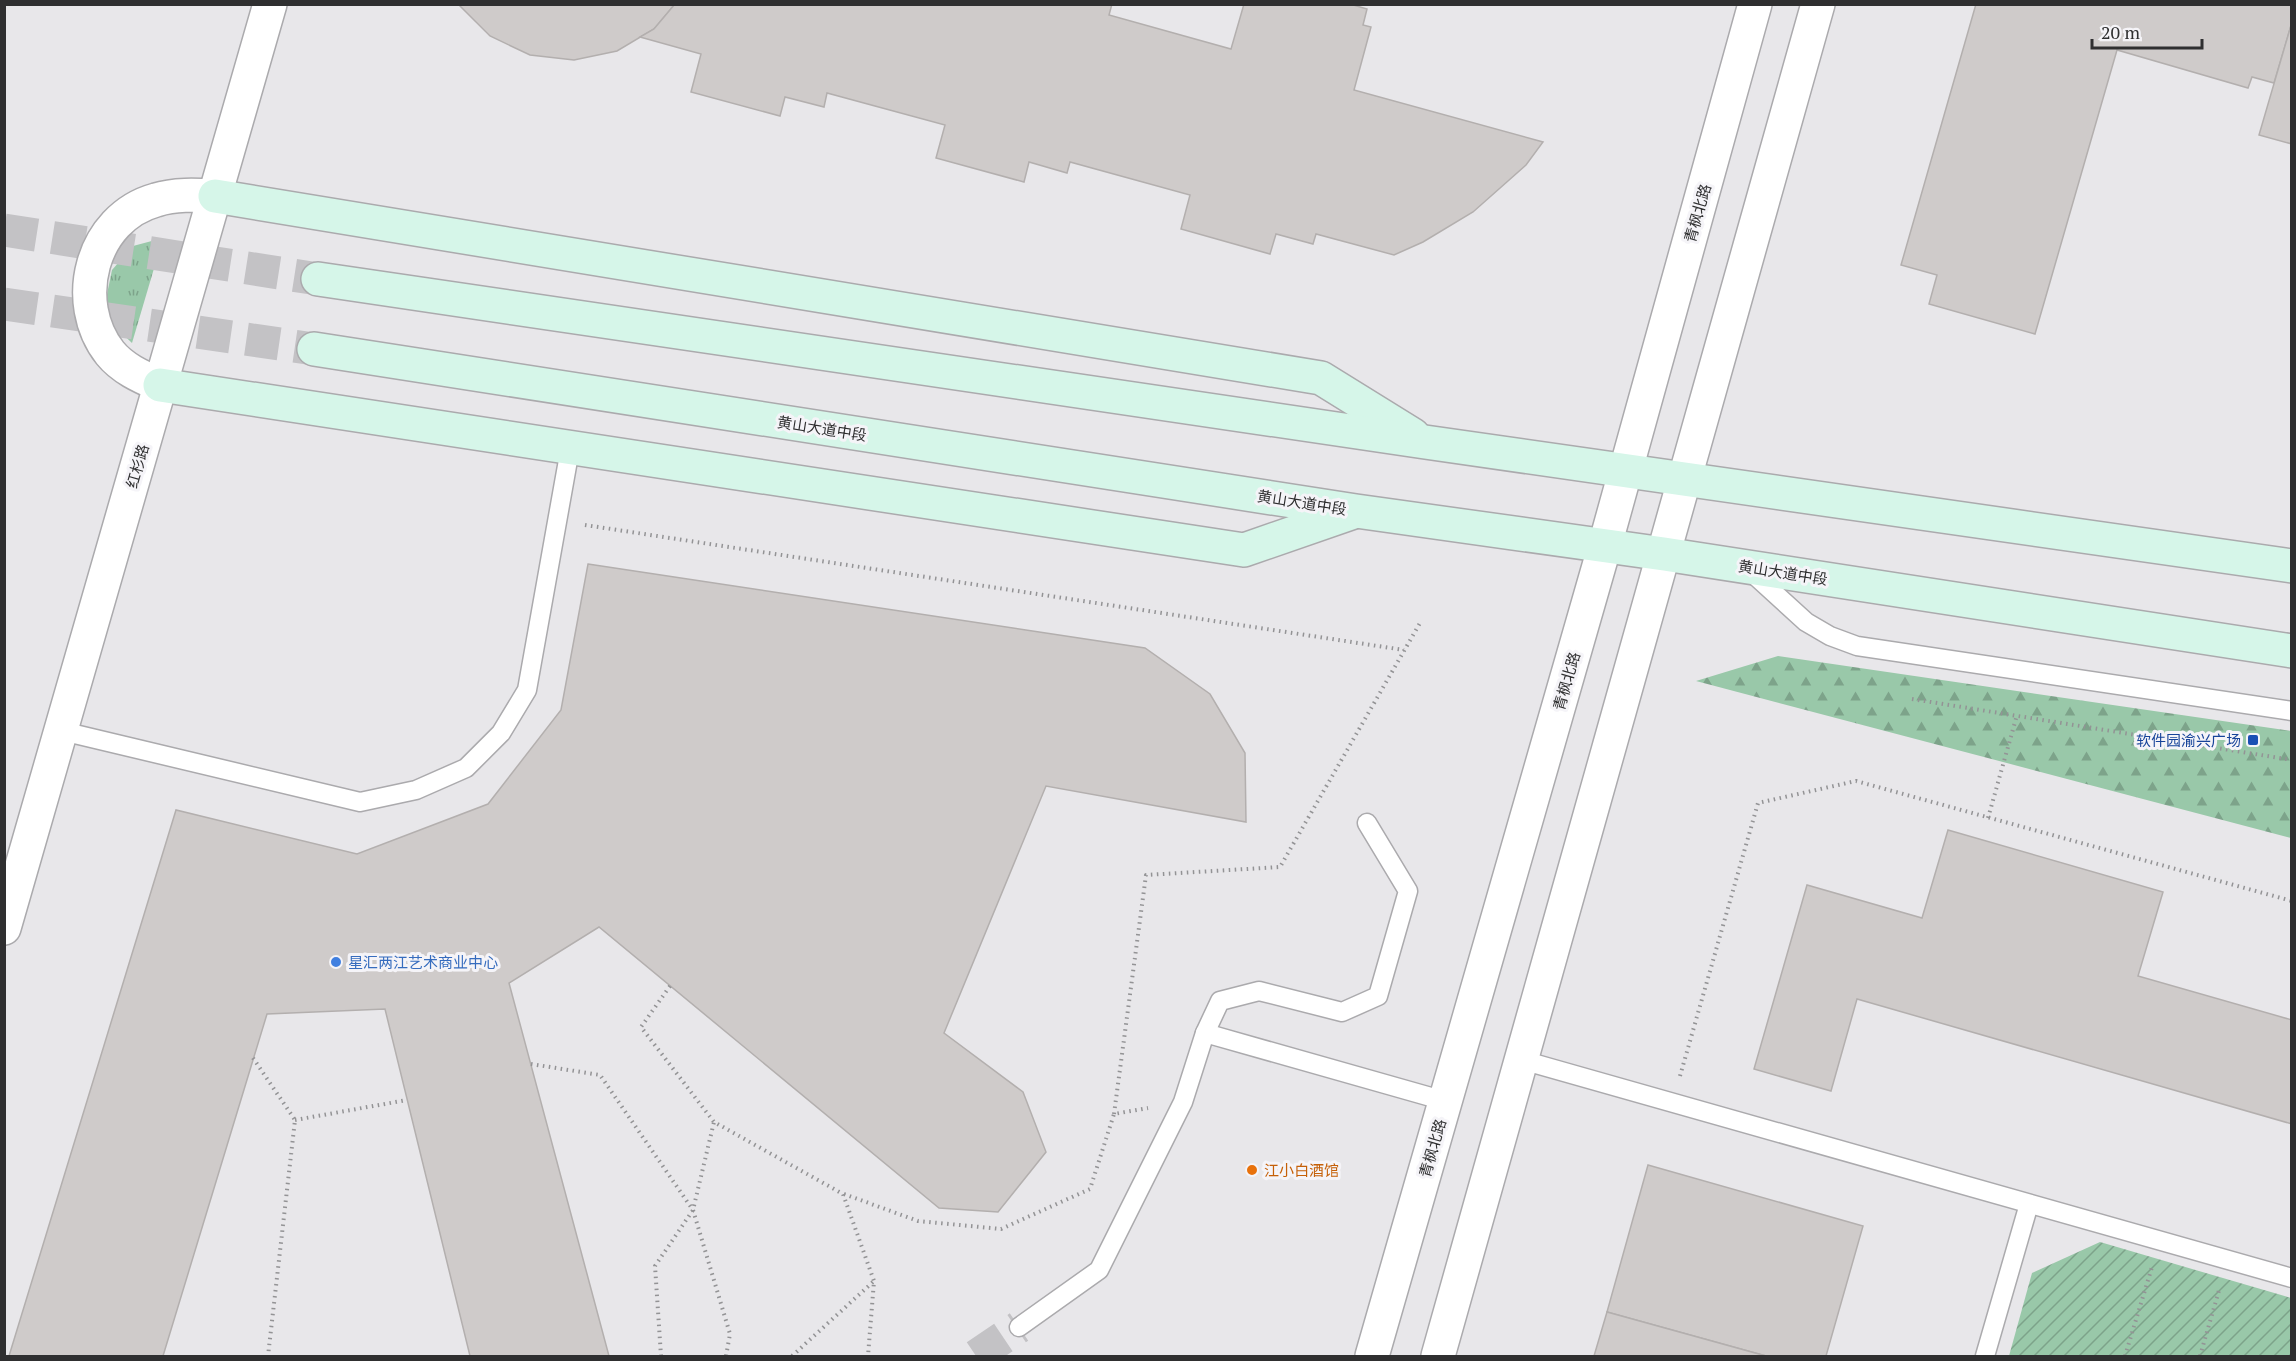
<svg xmlns="http://www.w3.org/2000/svg" width="2296" height="1361" viewBox="0 0 2296 1361" font-family="'PT Serif','Noto Sans SC',serif">
<defs>
<pattern id="grass-tufts" width="24" height="20" patternUnits="userSpaceOnUse" patternTransform="scale(1.5)"><rect width="24" height="20" fill="#99c8a9"/><path d="M3 7l-1-3M5 7V3M7 7l1-3M15 17l-1-3M17 17v-4M19 17l1-3" fill="none" stroke="#7da38a"/></pattern>
<pattern id="forest-firs" width="22" height="20" patternUnits="userSpaceOnUse" patternTransform="scale(1.5)"><rect width="22" height="20" fill="#99c8a9"/><path d="M5 1l3.5 6h-7zM16 11l3.5 6h-7z" fill="#7da38a"/></pattern>
<pattern id="garden-furrows" width="10" height="10" patternUnits="userSpaceOnUse" patternTransform="scale(1.5)"><rect width="10" height="10" fill="#99c8a9"/><path d="M-1 1l2-2M0 10L10 0M9 11l2-2" fill="none" stroke="#7da38a"/></pattern>
</defs>
<rect width="100%" height="100%" fill="#e8e7ea"/>
<path fill="url(#grass-tufts)" d="M 163,238 L 132,343 L 112,324 L 106,299 L 112,270 L 133,246 Z"/>
<path fill="url(#forest-firs)" d="M 1778,656 L 2291,731 L 2291,838 L 1696,681 Z"/>
<path fill="url(#garden-furrows)" d="M 2100,1242 L 2291,1298 L 2291,1356 L 2009,1356 L 2032,1273 Z"/>
<g fill="#cfcbca" stroke="#b3afae" stroke-width="1.5">
<path d="M 458,4 L 675,4 L 654,29 L 617,51 L 574,60 L 530,55 L 490,36 Z"/>
<path d="M 675,4 L 1112,4 L 1109,15 L 1231,49 L 1244,4 L 1350,4 L 1367,9 L 1363,25 L 1371,27 L 1354,90 L 1543,142 L 1526,165 L 1473,212 L 1423,242 L 1394,255 L 1316,234 L 1313,244 L 1276,234 L 1270,254 L 1181,229 L 1190,195 L 1070,162 L 1067,173 L 1029,162 L 1024,182 L 936,158 L 945,125 L 827,93 L 824,107 L 785,97 L 780,116 L 691,92 L 701,54 L 640,37 L 654,29 Z"/>
<path d="M 1976,4 L 2292,4 L 2292,22 L 2274,83 L 2252,77 L 2248,88 L 2117,50 L 2035,334 L 1929,304 L 1937,275 L 1901,265 Z"/>
<path d="M 2292,22 L 2292,144 L 2259,135 Z"/>
<path d="M 588,564 L 1145,648 L 1210,694 L 1245,753 L 1246,822 L 1046,786 L 944,1033 L 1023,1092 L 1046,1152 L 998,1212 L 939,1208 L 599,927 L 509,983 L 609,1356 L 470,1356 L 385,1009 L 267,1014 L 163,1356 L 9,1356 L 176,810 L 357,854 L 488,804 L 561,710 Z"/>
<path d="M 1948,830 L 2163,892 L 2138,976 L 2292,1020 L 2292,1124 L 1857,999 L 1831,1091 L 1754,1069 L 1807,885 L 1922,918 Z"/>
<path d="M 1648,1165 L 1863,1226 L 1826,1356 L 1766,1356 L 1607,1312 Z"/>
<path d="M 1607,1312 L 1766,1356 L 1594,1356 Z"/>
</g>
<g fill="none" stroke-linecap="round" stroke-linejoin="round">
<path stroke="#c3c2c5" stroke-width="33" stroke-dasharray="33 16" stroke-linecap="butt" d="M 976,1356 L 1019,1327"/>
<g stroke="#c3c2c5" stroke-width="33" stroke-dasharray="33 16" stroke-linecap="butt">
<path d="M 4,230 L 318,279"/>
<path d="M 4,304 L 314,349"/>
</g>
<g stroke="#abaaad" stroke-width="21">
<g id="service">
<path d="M 1749,570 L 1806,622 L 1830,636 L 1857,646 L 2292,711"/>
<path d="M 62,731 L 360,802 L 416,790 L 466,768 L 501,733 L 527,690 L 570,449"/>
<path d="M 1205,1033 L 1445,1101"/>
<path d="M 1522,1060 L 2292,1278"/>
<path d="M 1019,1327 L 1099,1270 L 1183,1102 L 1205,1033 L 1220,1001 L 1259,991 L 1342,1012 L 1378,996 L 1408,891 L 1367,823"/>
<path d="M 1985,1356 L 2029,1204"/>
</g>
</g>
<g stroke="#abaaad" stroke-width="36">
<g id="tertiary">
<path d="M 160,385 C 142,377 123,369 110,353 C 70,302 91,218 156,200 C 175,194 195,195 215,196"/>
<path d="M 4,928 L 270,4"/>
<path d="M 1372,1356 L 1605,545 L 1755,4"/>
<path d="M 1438,1356 L 1818,4"/>
</g>
</g>
<g stroke="#abaaad" stroke-width="36">
<g id="secondary">
<path d="M 215,196 L 1321,378 L 1413,435"/>
<path d="M 318,279 L 1425,442 L 2292,566"/>
<path d="M 314,349 L 1356,511 L 1664,554 L 2292,651"/>
<path d="M 160,385 L 1244,550 L 1351,513"/>
</g>
</g>
<g stroke="#939395" stroke-width="4" stroke-dasharray="1.5 4.5" stroke-linecap="butt">
<path d="M 585,525 L 1404,650"/>
<path d="M 1912,699 L 2292,760"/>
<path d="M 1988,818 L 2017,715"/>
<path d="M 670,986 L 641,1027 L 714,1122 L 843,1194 L 874,1281 L 868,1356"/>
<path d="M 253,1058 L 295,1120 L 268,1356"/>
<path d="M 531,1064 L 600,1075 L 693,1210 L 730,1334 L 726,1356"/>
<path d="M 1680,1076 L 1758,803 L 1856,781 L 2292,901"/>
<path d="M 1114,1114 L 1146,875 L 1280,867 L 1420,623"/>
<path d="M 295,1120 L 407,1100"/>
<path d="M 844,1194 L 918,1221 L 1001,1229 L 1090,1189 L 1114,1114 L 1148,1108"/>
<path d="M 661,1356 L 655,1266 L 693,1210 L 714,1122"/>
<path d="M 792,1356 L 874,1281"/>
<path d="M 2125,1356 L 2152,1267"/>
<path d="M 2200,1356 L 2220,1287"/>
</g>
<use href="#service" stroke="#fff" stroke-width="18"/>
<use href="#tertiary" stroke="#fff" stroke-width="33"/>
<use href="#secondary" stroke="#d6f6e9" stroke-width="33"/>
</g>
<rect fill="#1a4fb4" stroke="#f5f4f8" stroke-width="2" x="2247" y="734" width="12" height="12" rx="3"/>
<circle fill="#3f7fe0" stroke="#f5f4f8" stroke-width="2" cx="336" cy="962" r="6"/>
<circle fill="#e8710a" stroke="#f5f4f8" stroke-width="2" cx="1252" cy="1170" r="6"/>
<g text-anchor="middle" dominant-baseline="central" stroke-width="6" stroke-linejoin="round" paint-order="stroke">
<g font-size="15" fill="#2f2f30" stroke="#f5f4f8">
<text transform="translate(1697 213) rotate(-74)">青枫北路</text>
<text transform="translate(822 428) rotate(9)">黄山大道中段</text>
<text transform="translate(137 466) rotate(-74)">红杉路</text>
<text transform="translate(1302 502) rotate(9)">黄山大道中段</text>
<text transform="translate(1783 572) rotate(9)">黄山大道中段</text>
<text transform="translate(1566 681) rotate(-74)">青枫北路</text>
<text transform="translate(1432 1148) rotate(-74)">青枫北路</text>
</g>
<g font-size="15" fill="#164399" stroke="#f5f4f8" text-anchor="end">
<text x="2241" y="740">软件园渝兴广场</text>
</g>
<g font-size="15" fill="#366cbe" stroke="#f5f4f8" text-anchor="start">
<text x="348" y="962">星汇两江艺术商业中心</text>
</g>
<g font-size="15" fill="#c56008" stroke="#f5f4f8" text-anchor="start">
<text x="1264" y="1170">江小白酒馆</text>
</g>
</g>
<rect width="2296" height="1361" fill="none" stroke="#2f2f30" stroke-width="12"/>
<path d="M2092 39v9h110v-9" fill="none" stroke="#2f2f30" stroke-width="3"/>
<text x="2101" y="39" font-size="18" fill="#2f2f30" stroke="#f5f4f8" stroke-width="4.5" paint-order="stroke">20 m</text>
</svg>
